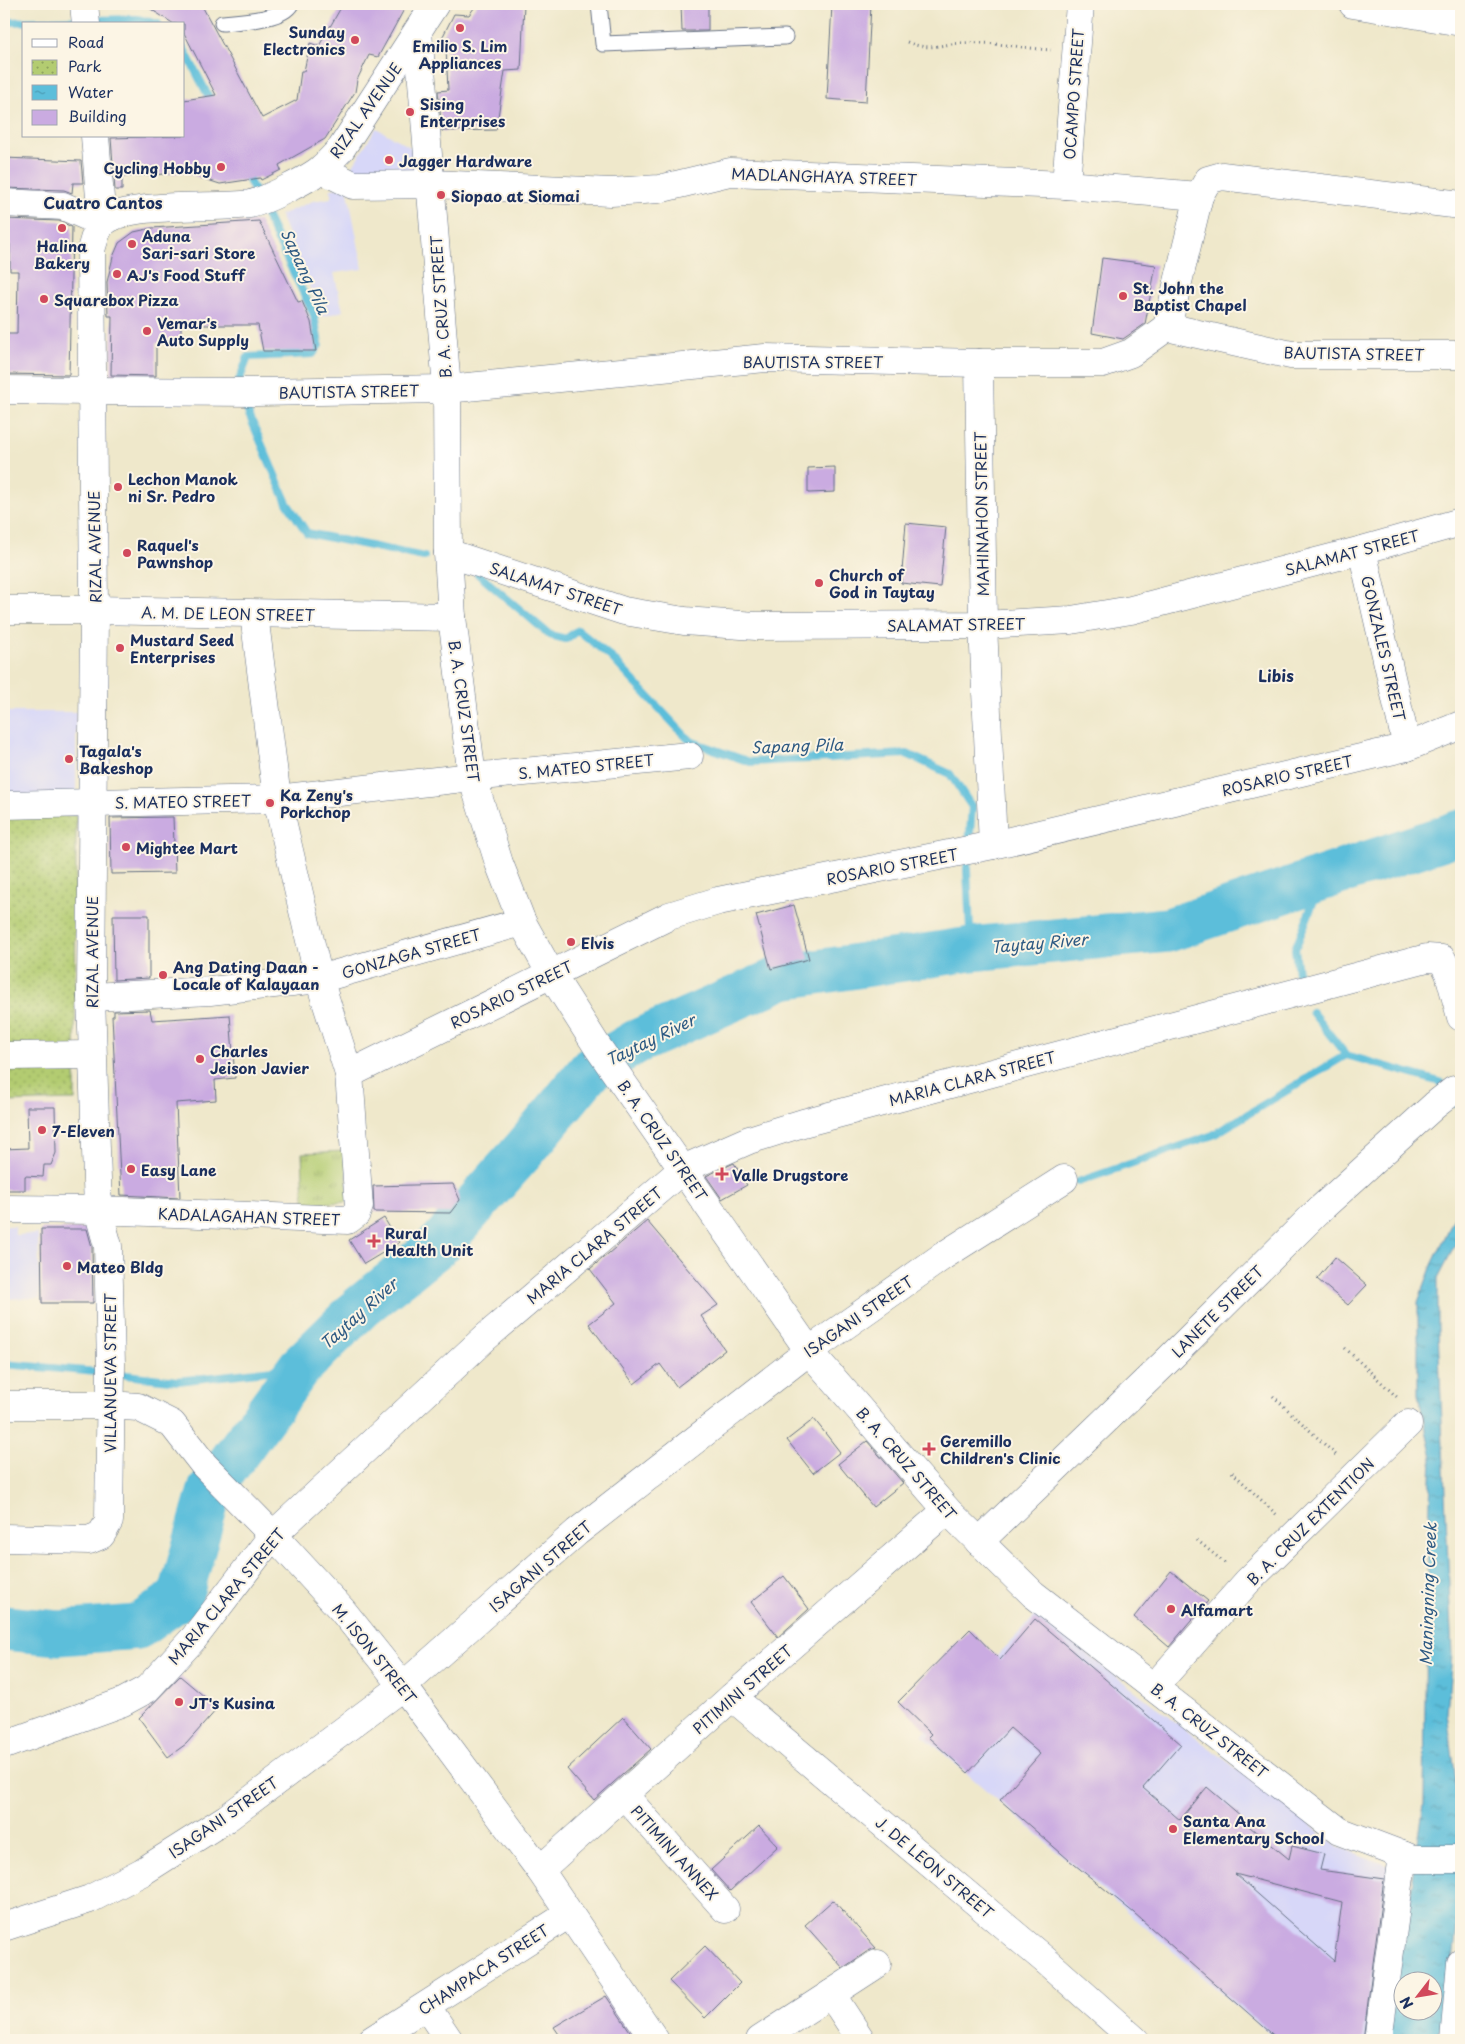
<svg xmlns="http://www.w3.org/2000/svg" width="1465" height="2044" viewBox="0 0 1465 2044" font-family="'Playpen Sans',sans-serif">
<defs>
<pattern id="grass-tufts" width="24" height="20" patternUnits="userSpaceOnUse" patternTransform="scale(1.25)"><rect width="24" height="20" fill="#b3cc71"/><path d="M3 7l-1-3M5 7V3M7 7l1-3M15 17l-1-3M17 17v-4M19 17l1-3" fill="none" stroke="#91a660"/></pattern>
<pattern id="park-dots" width="8" height="8" patternUnits="userSpaceOnUse" patternTransform="scale(1.25)"><rect width="8" height="8" fill="#b3cc71"/><path d="M2 2h.1M6 6h.1" fill="none" stroke="#91a660" stroke-width="1.8" stroke-linecap="round"/></pattern>
<pattern id="water-ripples" width="26" height="14" patternUnits="userSpaceOnUse" patternTransform="scale(1.25)"><rect width="26" height="14" fill="#5cbeda"/><path d="M2 4q2-2 4 0t4 0M15 11q2-2 4 0t4 0" fill="none" stroke="#4b9bb4"/></pattern>
</defs>
<rect width="100%" height="100%" fill="#fcf5e5"/>
<filter id="ink" filterUnits="userSpaceOnUse"><feTurbulence type="fractalNoise" baseFrequency=".02" numOctaves="2"/><feDisplacementMap in="SourceGraphic" scale="10" xChannelSelector="R" yChannelSelector="G"/><feConvolveMatrix kernelMatrix="1 2 1 2 8 2 1 2 1" color-interpolation-filters="sRGB"/></filter>
<filter id="wash" filterUnits="userSpaceOnUse"><feTurbulence type="fractalNoise" baseFrequency=".0096" numOctaves="4" result="noise"/><feDisplacementMap in="SourceGraphic" scale="20" xChannelSelector="R" yChannelSelector="G"/><feGaussianBlur stdDeviation="1.12" result="paint"/><feColorMatrix in="noise" values="0 0 0 0 0 0 0 0 0 0 0 0 0 0 0 0 0 1.4 0 .05"/><feComposite in="paint" operator="in"/></filter>
<g filter="url(#wash)">
<rect width="100%" height="100%" fill="#efe8cb"/>
<g fill="#d7d7f8">
<path d="M 376,128 L 421,153 L 425,181 L 353,179 L 358,171 L 352,167 Z"/>
<path d="M 347,187 L 363,269 L 334,273 L 343,311 L 322,317 L 280,215 L 313,201 L 331,198 L 331,189 Z"/>
<path d="M 4,712 L 76,712 L 76,815 L 4,838 Z"/>
<path d="M 4,1226 L 15,1226 L 15,1235 L 38,1234 L 40,1298 L 4,1299 Z"/>
<path d="M 1036,1615 L 1339,1847 L 1395,1868 L 1370,2040 L 1276,2040 L 922,1735 Z"/>
</g>
<path fill="url(#grass-tufts)" stroke="#677e68" d="M 346,1151 L 348,1202 L 304,1204 L 302,1153 Z"/>
<path fill="url(#park-dots)" stroke="#677e68" d="M 76,815 L 75,1100 L 4,1102 L 4,817 Z"/>
<path fill="url(#water-ripples)" stroke="#3c769c" fill-rule="evenodd" d="M 1461,1203 L 1461,1234 L 1438,1278 L 1438,1330 L 1452,1655 L 1447,1712 L 1455,1775 L 1461,1884 L 1445,2040 L 1386,2040 L 1424,1804 L 1426,1596 L 1432,1457 L 1418,1394 L 1418,1302 L 1432,1265 ZM 1402,1982 L 1432,1982 L 1432,2012 L 1402,2012 Z"/>
<g fill="none" stroke-linecap="round" stroke-linejoin="round">
<g stroke="#5cbeda" stroke-width="8">
<path d="M 4,22 L 137,19 L 158,24"/>
<path d="M 184,49 L 213,105"/>
<path d="M 4,52 L 5,22"/>
<path d="M 237,386 L 248,357 L 313,354 L 319,345 L 314,315 L 245,172"/>
<path d="M 241,396 L 287,503 L 307,533 L 424,557"/>
<path d="M 478,574 L 550,635 L 566,639 L 578,630 L 612,658 L 690,741 L 750,762 L 907,754 L 950,774 L 972,807 L 967,870 L 971,949"/>
<path d="M 1299,982 L 1295,949 L 1322,880"/>
<path d="M 1312,1012 L 1346,1055 L 1440,1082 L 1461,1109"/>
<path d="M 1078,1182 L 1213,1135 L 1346,1055"/>
<path d="M 4,1364 L 97,1372"/>
<path d="M 126,1375 L 178,1381 L 300,1367"/>
</g>
<path stroke="#5cbeda" stroke-width="45" d="M 4,1628 L 59,1633 L 138,1627 L 180,1597 L 210,1490 L 300,1367 L 362,1306 L 440,1244 L 525,1149 L 591,1069 L 636,1042 L 783,977 L 971,949 L 1168,930 L 1461,832"/>
</g>
<g id="blocks">
<g fill="#caabe1" fill-rule="evenodd">
<path d="M 143,4 L 201,4 L 262,118 L 297,100 L 301,71 L 304,71 L 310,43 L 319,46 L 343,4 L 407,4 L 378,57 L 369,55 L 357,80 L 355,92 L 325,139 L 279,165 L 281,170 L 261,180 L 260,178 L 220,184 L 179,171 L 179,173 L 122,177 L 122,190 L 115,190 L 111,138 L 184,136 L 184,100 L 216,95 L 184,33 L 184,24 L 174,24 Z"/>
<path d="M 477,4 L 524,4 L 521,70 L 505,71 L 496,130 L 442,131 L 438,91 L 448,90 L 446,48 L 437,48 L 454,14 L 469,15 Z"/>
<path d="M 681,4 L 708,4 L 708,31 L 682,31 Z"/>
<path d="M 832,4 L 871,4 L 866,102 L 827,99 Z"/>
<path d="M 4,158 L 81,161 L 83,183 L 73,183 L 72,193 L 64,190 L 4,188 Z"/>
<path d="M 5,219 L 59,221 L 72,227 L 69,375 L 4,374 L 4,334 L 17,334 L 18,271 L 10,271 L 10,244 L 5,244 Z"/>
<path d="M 259,221 L 298,302 L 302,301 L 311,322 L 316,351 L 263,351 L 258,325 L 181,325 L 181,343 L 156,343 L 156,376 L 111,375 L 112,316 L 108,316 L 107,282 L 113,257 L 119,243 L 134,232 L 152,228 Z"/>
<path d="M 1102,258 L 1156,265 L 1145,324 L 1123,339 L 1092,333 Z"/>
<path d="M 835,467 L 835,492 L 808,493 L 808,468 Z"/>
<path d="M 906,523 L 946,527 L 940,587 L 901,583 Z"/>
<path d="M 173,817 L 175,873 L 111,874 L 110,818 Z"/>
<path d="M 794,905 L 809,959 L 771,969 L 756,915 Z"/>
<path d="M 113,915 L 149,915 L 149,978 L 114,980 Z"/>
<path d="M 150,1010 L 152,1020 L 230,1015 L 235,1078 L 215,1080 L 216,1100 L 176,1103 L 180,1198 L 121,1195 L 112,1016 L 114,1016 L 114,1011 Z"/>
<path d="M 27,1107 L 55,1107 L 56,1153 L 51,1165 L 44,1165 L 43,1177 L 25,1176 L 25,1190 L 4,1190 L 4,1149 L 28,1148 Z"/>
<path d="M 734,1163 L 747,1185 L 722,1199 L 706,1176 Z"/>
<path d="M 453,1184 L 460,1200 L 450,1213 L 374,1212 L 373,1186 Z"/>
<path d="M 384,1218 L 399,1243 L 364,1264 L 349,1240 Z"/>
<path d="M 647,1221 L 718,1305 L 701,1316 L 725,1350 L 677,1387 L 660,1364 L 634,1384 L 589,1324 L 616,1303 L 590,1269 Z"/>
<path d="M 41,1229 L 87,1229 L 92,1247 L 93,1303 L 42,1303 Z"/>
<path d="M 1335,1257 L 1367,1285 L 1348,1305 L 1317,1279 Z"/>
<path d="M 814,1419 L 840,1452 L 813,1473 L 787,1440 Z"/>
<path d="M 867,1441 L 903,1483 L 873,1507 L 838,1464 Z"/>
<path d="M 1171,1571 L 1208,1601 L 1169,1647 L 1134,1617 Z"/>
<path d="M 784,1576 L 809,1609 L 778,1637 L 751,1602 Z"/>
<path d="M 1035,1619 L 1181,1744 L 1143,1788 L 1180,1820 L 1207,1787 L 1241,1816 L 1239,1818 L 1289,1859 L 1292,1846 L 1324,1854 L 1320,1870 L 1384,1879 L 1363,2040 L 1279,2040 L 1134,1913 L 1069,1860 L 1000,1800 L 1040,1754 L 1010,1728 L 968,1773 L 928,1737 L 931,1734 L 898,1702 L 970,1629 L 1000,1660 ZM 1235,1874 L 1342,1902 L 1334,1961 Z"/>
<path d="M 180,1676 L 218,1708 L 186,1744 L 168,1757 L 139,1718 Z"/>
<path d="M 623,1717 L 651,1749 L 594,1800 L 567,1769 Z"/>
<path d="M 759,1826 L 778,1846 L 730,1891 L 711,1870 Z"/>
<path d="M 833,1900 L 876,1948 L 868,1951 L 843,1968 L 805,1925 Z"/>
<path d="M 705,1946 L 740,1983 L 705,2018 L 669,1981 Z"/>
<path d="M 606,1996 L 636,2040 L 563,2040 L 554,2027 Z"/>
</g>
</g>
</g>
<g filter="url(#ink)">
<use href="#blocks" fill-opacity="0" stroke="#657084" stroke-width="1"/>
<g fill="none" stroke-linecap="round" stroke-linejoin="round">
<g stroke="#657084" stroke-width="17">
<g id="lane">
<path d="M 599,4 L 603,44 L 785,37"/>
<path d="M 222,23 C 241,21 282,20 291,4"/>
</g>
</g>
<g stroke="#657084" stroke-width="29">
<g id="street">
<path d="M 84,4 L 86,24"/>
<path d="M 1353,4 L 1461,22"/>
<path d="M 321,169 L 353,185 L 431,184 L 611,192 L 659,189 L 730,172 L 1066,185 L 1199,196"/>
<path d="M 1066,185 L 1080,4"/>
<path d="M 4,203 L 63,206 L 102,223 L 95,136"/>
<path d="M 1167,327 L 1199,196 L 1208,180 L 1222,176 L 1461,205"/>
<path d="M 979,363 L 983,625 L 993,845"/>
<path d="M 92,391 L 256,392 L 447,389 L 765,358 L 979,363 L 1103,363 L 1131,353 L 1167,327 L 1291,355 L 1461,355"/>
<path d="M 1362,550 L 1407,747"/>
<path d="M 448,553 L 624,611 L 684,621 L 756,626 L 983,625 L 1071,620 L 1131,610 L 1362,550 L 1461,522"/>
<path d="M 94,610 L 452,617"/>
<path d="M 4,805 L 277,799 L 472,777 L 689,756"/>
<path d="M 91,997 L 210,991 L 319,979 L 522,922"/>
<path d="M 4,1056 L 92,1055"/>
<path d="M 349,1074 L 669,916 L 718,901 L 993,845 L 1407,747 L 1461,725"/>
<path d="M 4,1405 L 110,1405 L 138,1407 L 172,1424 L 204,1465 L 273,1535 L 342,1610 L 403,1686 L 540,1870 L 655,2040"/>
<path d="M 4,1538 L 89,1540 L 101,1535 L 109,1521 L 111,1364 L 108,1246 L 98,1210 L 348,1220 L 356,1214 L 359,1206 L 349,1074 L 319,979 L 277,799 L 254,614"/>
<path d="M 979,1542 L 1168,1360 L 1317,1212 L 1435,1105 L 1454,1090 L 1461,1089"/>
<path d="M 1154,1687 L 1247,1582 L 1408,1424"/>
<path d="M 732,1697 L 1045,1960 L 1135,2040"/>
<path d="M 4,1745 L 123,1702 L 147,1689 L 194,1638 L 273,1535 L 486,1337 L 683,1169 L 749,1140 L 803,1123 L 1427,958 L 1442,959 L 1449,973 L 1461,1017"/>
<path d="M 624,1795 L 725,1909"/>
<path d="M 540,1870 L 732,1697 L 947,1510"/>
<path d="M 4,1927 L 90,1899 L 142,1872 L 227,1818 L 403,1686 L 577,1532 L 809,1351 L 943,1256 L 1064,1179"/>
<path d="M 831,1994 L 861,2040"/>
<path d="M 426,2006 L 449,2040"/>
<path d="M 372,2040 L 569,1914"/>
<path d="M 760,2040 L 877,1964"/>
<path d="M 1378,2040 L 1403,1855"/>
<path d="M 1454,2040 L 1461,1963"/>
</g>
</g>
<g stroke="#657084" stroke-width="29">
<g id="secondary">
<path d="M 418,32 L 447,389 L 448,553 L 452,617 L 472,777 L 499,863 L 522,922 L 551,974 L 597,1046 L 809,1351 L 947,1510 L 1033,1594 L 1339,1831 L 1413,1859 L 1461,1859"/>
<path d="M 4,390 L 92,391"/>
<path d="M 4,610 L 94,610"/>
<path d="M 4,1209 L 98,1210 L 91,997 L 94,610 L 91,250 C 94,241 96,228 104,222 C 129,201 216,209 250,204 C 265,201 311,178 322,168 C 329,162 335,155 341,149 L 435,4"/>
</g>
</g>
<g stroke="#657084" stroke-width="3" stroke-dasharray="1 4" stroke-linecap="butt">
<path d="M 907,42 C 929,51 938,45 960,43 C 987,41 1023,48 1051,50"/>
<path d="M 1345,1348 L 1399,1399"/>
<path d="M 1273,1396 L 1338,1457"/>
<path d="M 1232,1472 L 1278,1516"/>
<path d="M 1197,1540 L 1227,1565"/>
</g>
<use href="#lane" stroke="#fff" stroke-width="15"/>
<use href="#street" stroke="#fff" stroke-width="28"/>
<use href="#secondary" stroke="#fff" stroke-width="28"/>
</g>
</g>
<g fill="#d1495b" stroke="#fcf5e5" stroke-width="2">
<circle cx="460" cy="28" r="5"/>
<circle cx="355" cy="40" r="5"/>
<circle cx="410" cy="112" r="5"/>
<circle cx="389" cy="160" r="5"/>
<circle cx="221" cy="167" r="5"/>
<circle cx="441" cy="195" r="5"/>
<circle cx="62" cy="228" r="5"/>
<circle cx="132" cy="244" r="5"/>
<circle cx="117" cy="274" r="5"/>
<circle cx="1123" cy="296" r="5"/>
<circle cx="44" cy="299" r="5"/>
<circle cx="147" cy="331" r="5"/>
<circle cx="118" cy="487" r="5"/>
<circle cx="127" cy="553" r="5"/>
<circle cx="819" cy="583" r="5"/>
<circle cx="120" cy="648" r="5"/>
<circle cx="69" cy="759" r="5"/>
<circle cx="270" cy="803" r="5"/>
<circle cx="126" cy="847" r="5"/>
<circle cx="571" cy="942" r="5"/>
<circle cx="163" cy="975" r="5"/>
<circle cx="200" cy="1059" r="5"/>
<circle cx="42" cy="1130" r="5"/>
<circle cx="131" cy="1169" r="5"/>
<path d="M719.5 1166.5h5v5h5v5h-5v5h-5v-5h-5v-5h5z"/>
<path d="M371.5 1233.5h5v5h5v5h-5v5h-5v-5h-5v-5h5z"/>
<circle cx="67" cy="1266" r="5"/>
<path d="M926.5 1441.5h5v5h5v5h-5v5h-5v-5h-5v-5h5z"/>
<circle cx="1171" cy="1609" r="5"/>
<circle cx="179" cy="1702" r="5"/>
<circle cx="1173" cy="1829" r="5"/>
</g>
<g text-anchor="middle" dominant-baseline="central" stroke-width="4" stroke-linejoin="round" paint-order="stroke">
<g font-size="15" font-weight="bold" fill="#1b2f5e" stroke="#fcf5e5" text-anchor="start">
<text x="345" y="31" text-anchor="end">Sunday<tspan x="345" dy="17">Electronics</tspan></text>
<text x="460" y="45" text-anchor="middle">Emilio S. Lim<tspan x="460" dy="17">Appliances</tspan></text>
<text x="420" y="103">Sising<tspan x="420" dy="17">Enterprises</tspan></text>
<text x="399" y="160">Jagger Hardware</text>
<text x="211" y="167" text-anchor="end">Cycling Hobby</text>
<text x="451" y="195">Siopao at Siomai</text>
<text x="142" y="235">Aduna<tspan x="142" dy="17">Sari-sari Store</tspan></text>
<text x="62" y="245" text-anchor="middle">Halina<tspan x="62" dy="17">Bakery</tspan></text>
<text x="127" y="274">AJ's Food Stuff</text>
<text x="1133" y="287">St. John the<tspan x="1133" dy="17">Baptist Chapel</tspan></text>
<text x="54" y="299">Squarebox Pizza</text>
<text x="157" y="322">Vemar's<tspan x="157" dy="17">Auto Supply</tspan></text>
<text x="128" y="478">Lechon Manok<tspan x="128" dy="17">ni Sr. Pedro</tspan></text>
<text x="137" y="544">Raquel's<tspan x="137" dy="17">Pawnshop</tspan></text>
<text x="829" y="574">Church of<tspan x="829" dy="17">God in Taytay</tspan></text>
<text x="130" y="639">Mustard Seed<tspan x="130" dy="17">Enterprises</tspan></text>
<text x="79" y="750">Tagala's<tspan x="79" dy="17">Bakeshop</tspan></text>
<text x="280" y="794">Ka Zeny's<tspan x="280" dy="17">Porkchop</tspan></text>
<text x="136" y="847">Mightee Mart</text>
<text x="581" y="942">Elvis</text>
<text x="173" y="966">Ang Dating Daan -<tspan x="173" dy="17">Locale of Kalayaan</tspan></text>
<text x="210" y="1050">Charles<tspan x="210" dy="17">Jeison Javier</tspan></text>
<text x="52" y="1130">7-Eleven</text>
<text x="141" y="1169">Easy Lane</text>
<text x="732" y="1174">Valle Drugstore</text>
<text x="385" y="1232">Rural<tspan x="385" dy="17">Health Unit</tspan></text>
<text x="77" y="1266">Mateo Bldg</text>
<text x="940" y="1440">Geremillo<tspan x="940" dy="17">Children's Clinic</tspan></text>
<text x="1181" y="1609">Alfamart</text>
<text x="189" y="1702">JT's Kusina</text>
<text x="1183" y="1820">Santa Ana<tspan x="1183" dy="17">Elementary School</tspan></text>
</g>
<g font-size="15" fill="#1b2f5e" stroke="#fcf5e5">
<text transform="translate(1073 94) rotate(-86)">OCAMPO STREET</text>
<text transform="translate(365 110) rotate(-55)">RIZAL AVENUE</text>
<text transform="translate(824 176) rotate(2)">MADLANGHAYA STREET</text>
<text transform="translate(440 307) rotate(-94)">B. A. CRUZ STREET</text>
<text transform="translate(1354 353) rotate(1)">BAUTISTA STREET</text>
<text x="813" y="361">BAUTISTA STREET</text>
<text transform="translate(349 391) rotate(-1)">BAUTISTA STREET</text>
<text transform="translate(981 514) rotate(-91)">MAHINAHON STREET</text>
<text transform="translate(94 547) rotate(-91)">RIZAL AVENUE</text>
<text transform="translate(1352 552) rotate(-15)">SALAMAT STREET</text>
<text transform="translate(556 588) rotate(18)">SALAMAT STREET</text>
<text transform="translate(228 613) rotate(1)">A. M. DE LEON STREET</text>
<text transform="translate(956 624) rotate(-1)">SALAMAT STREET</text>
<text transform="translate(1384 648) rotate(77)">GONZALES STREET</text>
<text transform="translate(465 711) rotate(82)">B. A. CRUZ STREET</text>
<text transform="translate(586 766) rotate(-6)">S. MATEO STREET</text>
<text transform="translate(1287 775) rotate(-13)">ROSARIO STREET</text>
<text transform="translate(183 801) rotate(-1)">S. MATEO STREET</text>
<text transform="translate(892 866) rotate(-11)">ROSARIO STREET</text>
<text transform="translate(91 952) rotate(-90)">RIZAL AVENUE</text>
<text transform="translate(411 953) rotate(-16)">GONZAGA STREET</text>
<text transform="translate(511 994) rotate(-26)">ROSARIO STREET</text>
<text transform="translate(972 1078) rotate(-15)">MARIA CLARA STREET</text>
<text transform="translate(663 1140) rotate(55)">B. A. CRUZ STREET</text>
<text transform="translate(249 1216) rotate(2)">KADALAGAHAN STREET</text>
<text transform="translate(594 1245) rotate(-40)">MARIA CLARA STREET</text>
<text transform="translate(1217 1311) rotate(-45)">LANETE STREET</text>
<text transform="translate(858 1316) rotate(-35)">ISAGANI STREET</text>
<text transform="translate(109 1373) rotate(-90)">VILLANUEVA STREET</text>
<text transform="translate(907 1463) rotate(49)">B. A. CRUZ STREET</text>
<text transform="translate(1310 1521) rotate(-45)">B. A. CRUZ EXTENTION</text>
<text transform="translate(540 1566) rotate(-41)">ISAGANI STREET</text>
<text transform="translate(226 1596) rotate(-50)">MARIA CLARA STREET</text>
<text transform="translate(375 1653) rotate(51)">M. ISON STREET</text>
<text transform="translate(742 1689) rotate(-41)">PITIMINI STREET</text>
<text transform="translate(1210 1730) rotate(38)">B. A. CRUZ STREET</text>
<text transform="translate(223 1817) rotate(-35)">ISAGANI STREET</text>
<text transform="translate(675 1852) rotate(48)">PITIMINI ANNEX</text>
<text transform="translate(935 1867) rotate(40)">J. DE LEON STREET</text>
<text transform="translate(483 1969) rotate(-33)">CHAMPACA STREET</text>
</g>
<g font-size="16" font-weight="bold" fill="#1b2f5e" stroke="#fcf5e5">
<text x="103" y="202">Cuatro Cantos</text>
<text x="1276" y="675">Libis</text>
</g>
<g font-size="16" font-style="italic" fill="#2e5a83" stroke="#fcf5e5">
<text transform="translate(306 271) rotate(65)">Sapang Pila</text>
<text transform="translate(797 745) rotate(-2)">Sapang Pila</text>
<text transform="translate(1039 942) rotate(-5)">Taytay River</text>
<text transform="translate(650 1039) rotate(-26)">Taytay River</text>
<text transform="translate(358 1313) rotate(-42)">Taytay River</text>
<text transform="translate(1427 1594) rotate(-88)">Maningning Creek</text>
</g>
</g>
<rect width="1465" height="2044" fill="none" stroke="#fcf5e5" stroke-width="20"/>
<rect x="22" y="22" width="162" height="115" fill="#fcf5e5" stroke="#a2a6af"/>
<rect x="32" y="39" width="25" height="8" fill="#ffffff" stroke="#a2a6af"/>
<text x="68" y="48" font-size="15" fill="#1b2f5e">Road</text>
<rect x="32" y="60" width="25" height="15" fill="url(#park-dots)" stroke="#a2a6af"/>
<text x="68" y="72" font-size="15" fill="#1b2f5e">Park</text>
<rect x="32" y="85" width="25" height="15" fill="url(#water-ripples)" stroke="#a2a6af"/>
<text x="68" y="98" font-size="15" fill="#1b2f5e">Water</text>
<rect x="32" y="110" width="25" height="15" fill="#caabe1" stroke="#a2a6af"/>
<text x="68" y="122" font-size="15" fill="#1b2f5e">Building</text>
<g transform="translate(1418 1996) rotate(239)"><circle r="24" fill="#fcf5e5" stroke="#a2a6af"/>
<path d="M0-4L9 19L0 12L-9 19Z" fill="#d1495b"/>
<text y="-8" font-size="14" font-weight="bold" text-anchor="middle" fill="#1b2f5e">N</text>
</g>
</svg>
